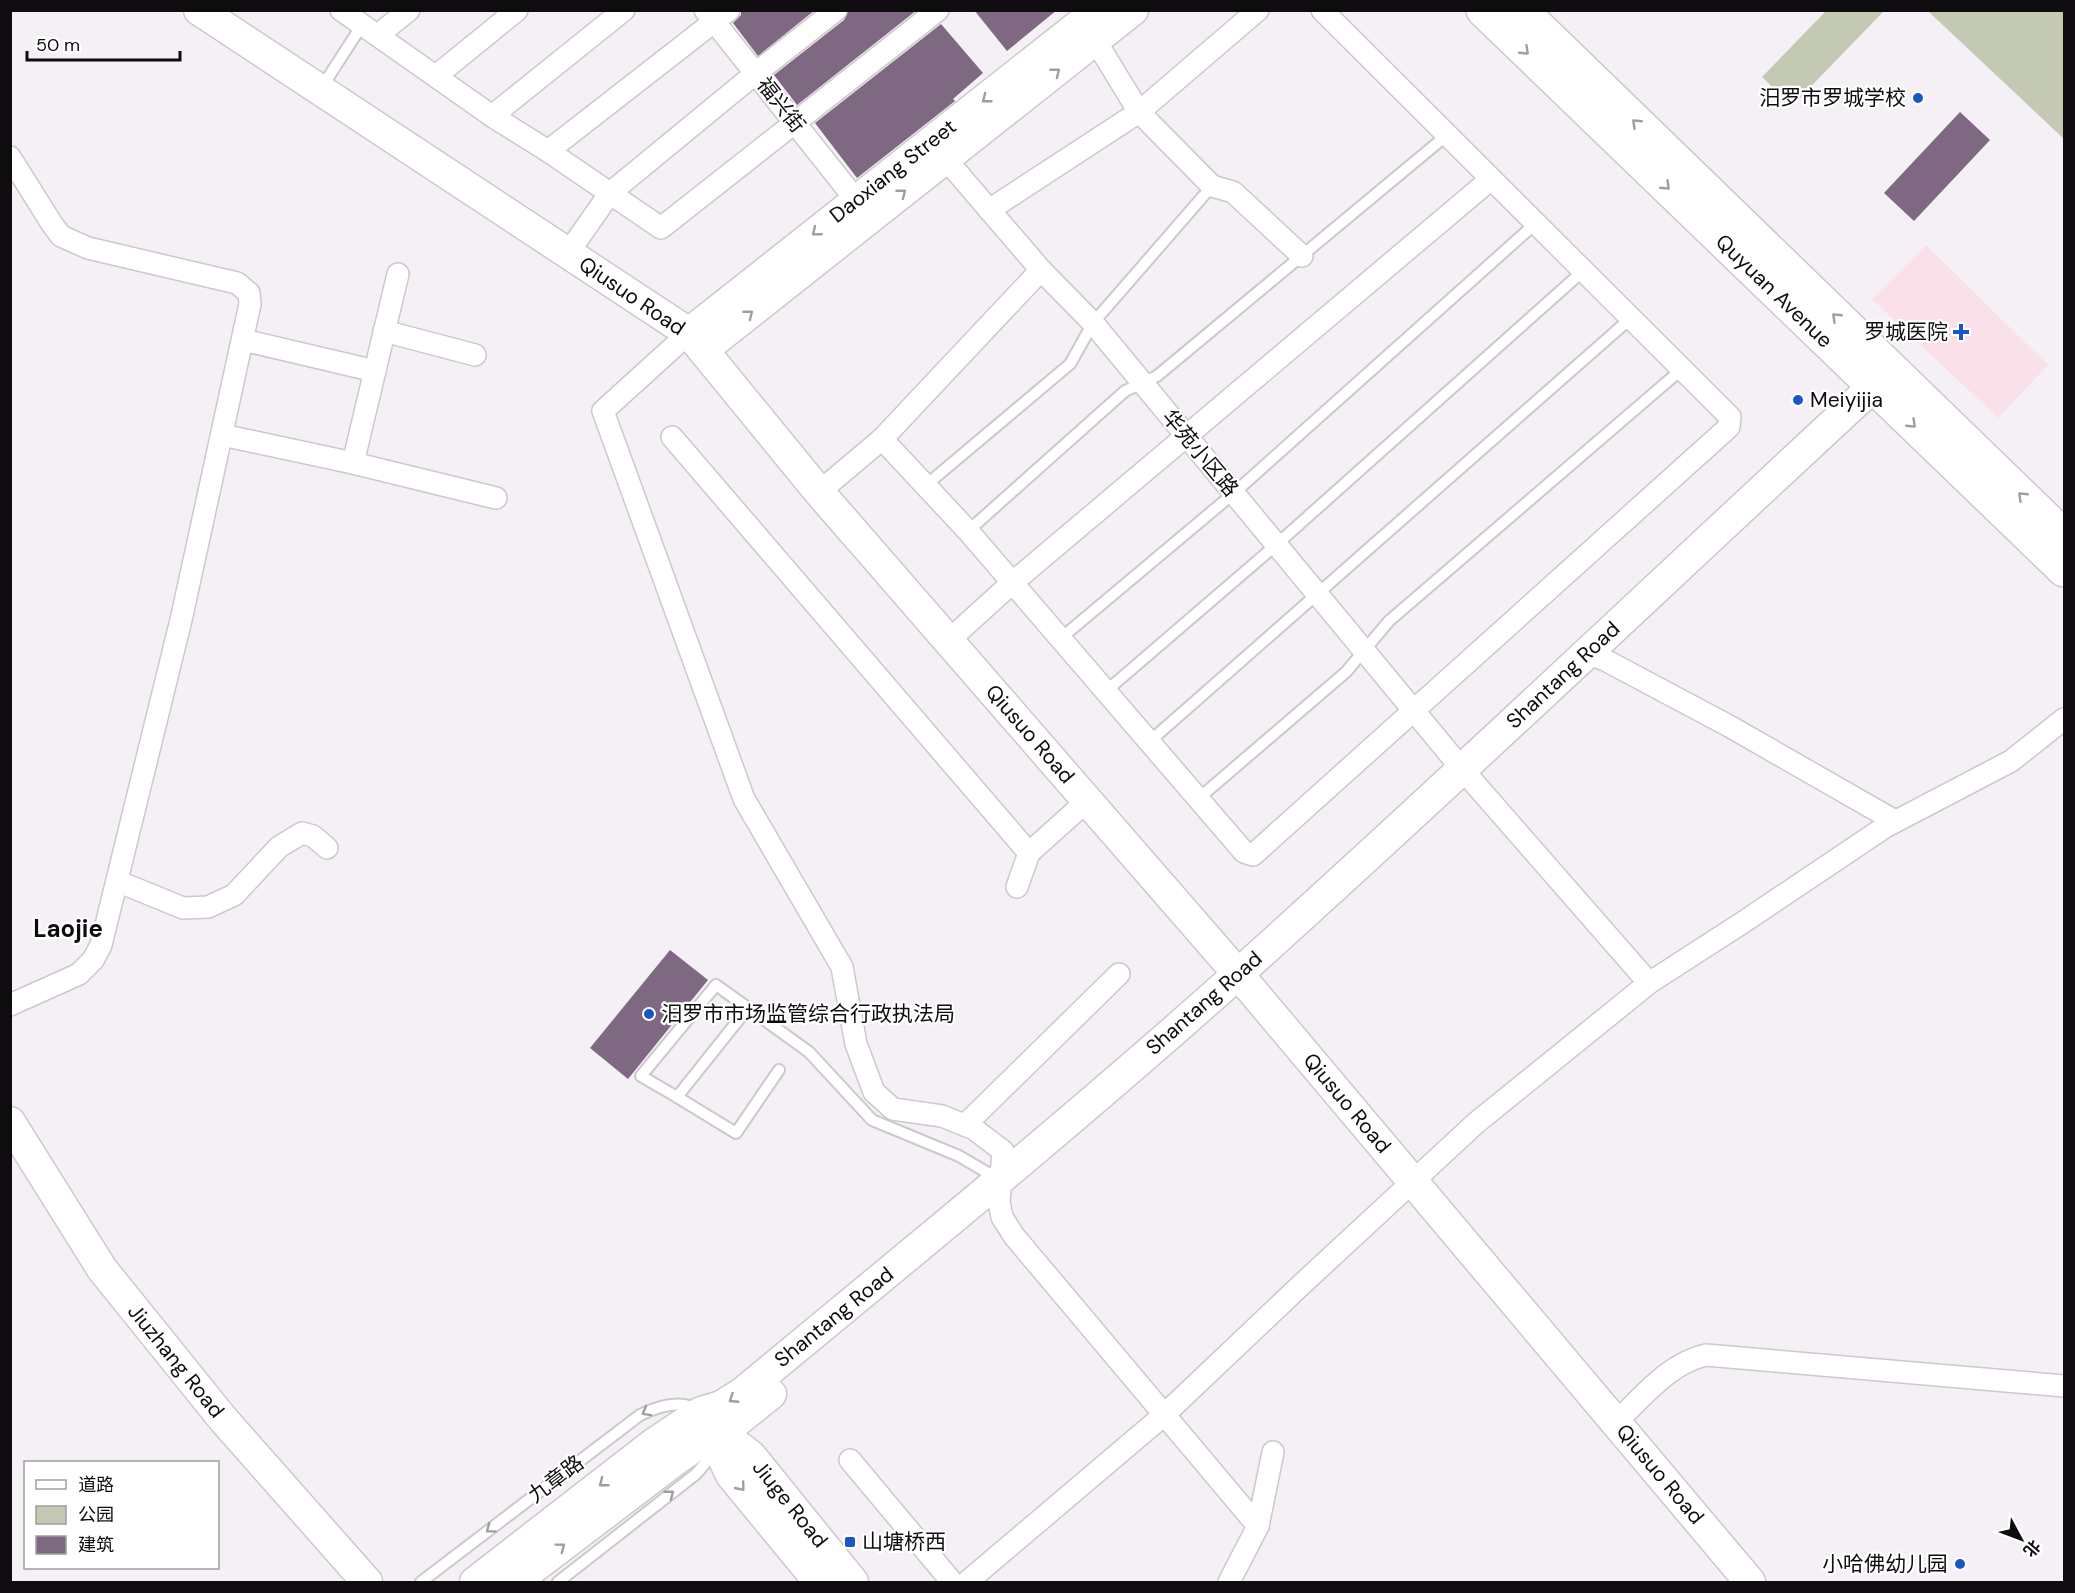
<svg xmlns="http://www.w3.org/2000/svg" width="2075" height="1593" viewBox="0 0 2075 1593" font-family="'DM Sans','Noto Sans SC',sans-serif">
<rect width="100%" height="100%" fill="#f5f0f5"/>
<path fill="#fae0e9" d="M 1926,245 L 2048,365 L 1998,418 L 1872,299 Z"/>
<g fill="#c4c9b4">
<path d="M 1826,11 L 1884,11 L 1792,106 L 1762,77 Z"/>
<path d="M 1929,11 L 2064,11 L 2064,139 L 1929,12 Z"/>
</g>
<g fill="#7f6882">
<path d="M 741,10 L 815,10 L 758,56 L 733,23 L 741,15 Z"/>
<path d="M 848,10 L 917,10 L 797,105 L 774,75 L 844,20 Z"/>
<path d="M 974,10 L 1057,10 L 1007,51 Z"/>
<path d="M 941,24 L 983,73 L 953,99 L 955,101 L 857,178 L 815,123 Z"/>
<path d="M 1960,112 L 1990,140 L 1914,221 L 1884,193 Z"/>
<path d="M 670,950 L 708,980 L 628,1079 L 590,1048 Z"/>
</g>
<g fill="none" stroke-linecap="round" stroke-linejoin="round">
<g stroke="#ccc8cc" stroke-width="14">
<g id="lane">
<path d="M 322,87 L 362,25"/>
<path d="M 925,486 L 1070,364 L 1093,323 L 1212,186"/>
<path d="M 968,531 L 1125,391 L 1157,376 L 1447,135"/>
<path d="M 1060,639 L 1234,493 L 1536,223"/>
<path d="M 1105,692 L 1276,545 L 1583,271"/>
<path d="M 1149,742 L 1631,318"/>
<path d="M 1198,799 L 1346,672 L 1389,621 L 1682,369"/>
<path d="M 779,1070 L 736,1133 L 677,1097 L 748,1008 L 809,1052 L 872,1120 L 959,1156 L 998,1179"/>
<path d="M 677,1097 L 641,1076 L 716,985 L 748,1008"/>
<path d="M 421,1582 L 640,1415 C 656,1407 678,1399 696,1409"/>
<path d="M 558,1582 L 696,1474 L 708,1460 L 713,1449"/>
</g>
</g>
<g stroke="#ccc8cc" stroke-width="24">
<g id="street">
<path d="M 341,10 L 492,116 L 548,151 L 661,228 L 938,10"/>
<path d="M 705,10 L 856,200"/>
<path d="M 1089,30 L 1139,112 L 1212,186 L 1233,192 L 1302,256"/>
<path d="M 378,35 L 409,10"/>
<path d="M 436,76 L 517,10"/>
<path d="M 492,116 L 624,10"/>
<path d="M 937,149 L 1041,270 L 1093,323 L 1462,769 L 1649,983"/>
<path d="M 548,151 L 729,10"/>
<path d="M 10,157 L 52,224 L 61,236 L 88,248 L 237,283 L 249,293 L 250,304 L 181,620 L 101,945 L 93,960 L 79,974 L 10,1005"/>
<path d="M 989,210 L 1139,112 L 1258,10"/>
<path d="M 568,253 L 610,193 L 756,73 L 836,10"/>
<path d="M 384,331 L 475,355"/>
<path d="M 689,333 L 603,411 L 744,799 L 842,967 L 856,1044 L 874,1092 L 893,1109 L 942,1116 L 974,1129 L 1003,1151 L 999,1202 L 1002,1217 L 1014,1236 L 1258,1526"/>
<path d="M 243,340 L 375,371"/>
<path d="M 222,435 L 353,463 L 496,498"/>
<path d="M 672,437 L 1029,853"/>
<path d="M 882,439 L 968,531 L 1244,852 L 1253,855 L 1729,427 L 1730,417 L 1322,10"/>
<path d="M 353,463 L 398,274"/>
<path d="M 819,492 L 882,439 L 1041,270"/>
<path d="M 948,641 L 1012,583 L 1491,179"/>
<path d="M 1587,653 L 1605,660 L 1729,726 L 1895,821"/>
<path d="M 117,881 L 183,908 L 208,907 L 234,895 L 279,847 L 302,833 L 313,836 L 327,848"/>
<path d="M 1017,887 L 1029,853 L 1087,801"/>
<path d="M 965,1125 L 1119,974"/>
<path d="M 1616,1422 C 1643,1397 1669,1363 1706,1355 L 2064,1386"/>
<path d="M 850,1460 L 952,1582"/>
<path d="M 967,1582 L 1164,1415 L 1301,1285 L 1476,1123 L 1649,983 L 1742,923 L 1885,827 L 2011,761 L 2064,719"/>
<path d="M 1229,1582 L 1258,1526 L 1273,1452"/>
</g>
</g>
<g stroke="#ccc8cc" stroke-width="33">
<g id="secondary">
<path d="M 199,10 L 689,333 L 819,492 L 1238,974 L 1750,1582"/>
<path d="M 689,333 L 1098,10"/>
<path d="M 703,350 L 1133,10"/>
<path d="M 10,1122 L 102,1269 L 223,1419 L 367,1582"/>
<path d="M 709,1421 C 721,1437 736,1443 751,1456 L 853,1582"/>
<path d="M 720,1435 L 722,1456 L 731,1475 L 819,1582"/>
<path d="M 475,1582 L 653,1444 L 701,1412 L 721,1406 L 742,1393 C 909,1255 1077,1118 1238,974 C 1459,776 1673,571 1891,370"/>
<path d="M 515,1582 L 678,1458 L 697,1445 L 720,1435 L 771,1394"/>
</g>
</g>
<g stroke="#ccc8cc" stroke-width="36">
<g id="primary">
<path d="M 1483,10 L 2064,570"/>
<path d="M 1521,10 L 2064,536"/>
</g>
</g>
<use href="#lane" stroke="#fff" stroke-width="10"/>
<use href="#street" stroke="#fff" stroke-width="21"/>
<use href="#secondary" stroke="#fff" stroke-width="30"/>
<use href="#primary" stroke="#fff" stroke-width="33"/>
</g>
<defs><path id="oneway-chevron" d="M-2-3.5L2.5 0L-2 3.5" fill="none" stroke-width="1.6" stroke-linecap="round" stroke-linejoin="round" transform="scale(1.5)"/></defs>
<g stroke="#9f9e9f">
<use href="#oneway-chevron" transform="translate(1525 51) rotate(44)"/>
<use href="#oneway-chevron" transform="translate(1056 72) rotate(-38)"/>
<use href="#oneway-chevron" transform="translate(986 99) rotate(142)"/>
<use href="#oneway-chevron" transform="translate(1636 123) rotate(-136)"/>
<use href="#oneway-chevron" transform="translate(1666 186) rotate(44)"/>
<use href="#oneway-chevron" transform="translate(902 193) rotate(-38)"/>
<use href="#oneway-chevron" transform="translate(816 232) rotate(141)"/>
<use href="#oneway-chevron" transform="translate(749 314) rotate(-38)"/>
<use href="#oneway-chevron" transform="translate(1836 317) rotate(-136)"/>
<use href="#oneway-chevron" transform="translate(1912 424) rotate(44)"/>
<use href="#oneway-chevron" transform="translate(2022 496) rotate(-136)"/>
<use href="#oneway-chevron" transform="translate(733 1399) rotate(147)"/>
<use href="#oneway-chevron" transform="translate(646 1412) rotate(151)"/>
<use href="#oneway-chevron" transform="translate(603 1483) rotate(142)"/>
<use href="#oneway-chevron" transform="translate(741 1487) rotate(51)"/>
<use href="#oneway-chevron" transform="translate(670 1494) rotate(-38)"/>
<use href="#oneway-chevron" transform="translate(490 1529) rotate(143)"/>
<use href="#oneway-chevron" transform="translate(561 1547) rotate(-37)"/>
</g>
<g fill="#1958c4" stroke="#fff" stroke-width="2">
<circle cx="1918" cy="98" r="6"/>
<path d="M1958 323h6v6h6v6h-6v6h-6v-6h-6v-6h6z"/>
<circle cx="1798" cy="400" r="6"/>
<circle cx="649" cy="1014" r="6"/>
<rect x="844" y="1536" width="12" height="12" rx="3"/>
<circle cx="1960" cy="1564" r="6"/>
</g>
<g text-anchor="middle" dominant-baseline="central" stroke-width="4.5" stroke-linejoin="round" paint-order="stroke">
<g font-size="21" fill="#0e0c0e" stroke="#fff" text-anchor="end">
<text x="1906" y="98">汨罗市罗城学校</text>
<text x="1948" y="332">罗城医院</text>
<text x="1810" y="400" text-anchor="start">Meiyijia</text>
<text x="661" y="1014" text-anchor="start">汨罗市市场监管综合行政执法局</text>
<text x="862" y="1542" text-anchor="start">山塘桥西</text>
<text x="1948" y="1564">小哈佛幼儿园</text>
</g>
<g font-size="21" fill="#0e0c0e" stroke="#fff">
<text transform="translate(781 105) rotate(52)">福兴街</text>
<text transform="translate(893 171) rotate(-38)">Daoxiang Street</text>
<text transform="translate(1774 291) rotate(44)">Quyuan Avenue</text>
<text transform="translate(632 296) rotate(34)">Qiusuo Road</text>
<text transform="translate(1200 453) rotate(50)">华苑小区路</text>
<text transform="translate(1563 675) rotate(-43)">Shantang Road</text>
<text transform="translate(1030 734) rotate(49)">Qiusuo Road</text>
<text transform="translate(1204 1003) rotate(-41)">Shantang Road</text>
<text transform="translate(1347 1103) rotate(50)">Qiusuo Road</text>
<text transform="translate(834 1317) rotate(-39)">Shantang Road</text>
<text transform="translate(176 1361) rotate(51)">Jiuzhang Road</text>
<text transform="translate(1660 1474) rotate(50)">Qiusuo Road</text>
<text transform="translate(556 1479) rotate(-37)">九章路</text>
<text transform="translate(790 1504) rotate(51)">Jiuge Road</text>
</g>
<g font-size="24" font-weight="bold" fill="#0e0c0e" stroke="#fff">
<text x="68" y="928">Laojie</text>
</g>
</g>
<rect width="2075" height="1593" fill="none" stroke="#0e0c0e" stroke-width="24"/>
<rect x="24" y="1461" width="195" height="108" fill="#ffffff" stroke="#9f9e9f" stroke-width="1.5"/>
<rect x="36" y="1480" width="30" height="9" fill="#ffffff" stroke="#9f9e9f" stroke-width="1.5"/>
<text x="78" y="1491" font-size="18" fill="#0e0c0e">道路</text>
<rect x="36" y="1506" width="30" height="18" fill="#c4c9b4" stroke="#9f9e9f" stroke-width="1.5"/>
<text x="78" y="1521" font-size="18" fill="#0e0c0e">公园</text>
<rect x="36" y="1536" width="30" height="18" fill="#7f6882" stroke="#9f9e9f" stroke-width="1.5"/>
<text x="78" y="1551" font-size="18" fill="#0e0c0e">建筑</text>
<g transform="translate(2021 1539) rotate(131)" stroke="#ffffff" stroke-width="4.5" paint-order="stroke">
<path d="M0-4.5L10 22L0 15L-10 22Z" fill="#0e0c0e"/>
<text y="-9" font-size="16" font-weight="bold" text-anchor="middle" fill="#0e0c0e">北</text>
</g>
<path d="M27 51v9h153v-9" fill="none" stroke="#0e0c0e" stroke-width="3"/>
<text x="36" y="51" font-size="18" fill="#0e0c0e" stroke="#ffffff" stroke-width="4.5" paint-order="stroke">50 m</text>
</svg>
